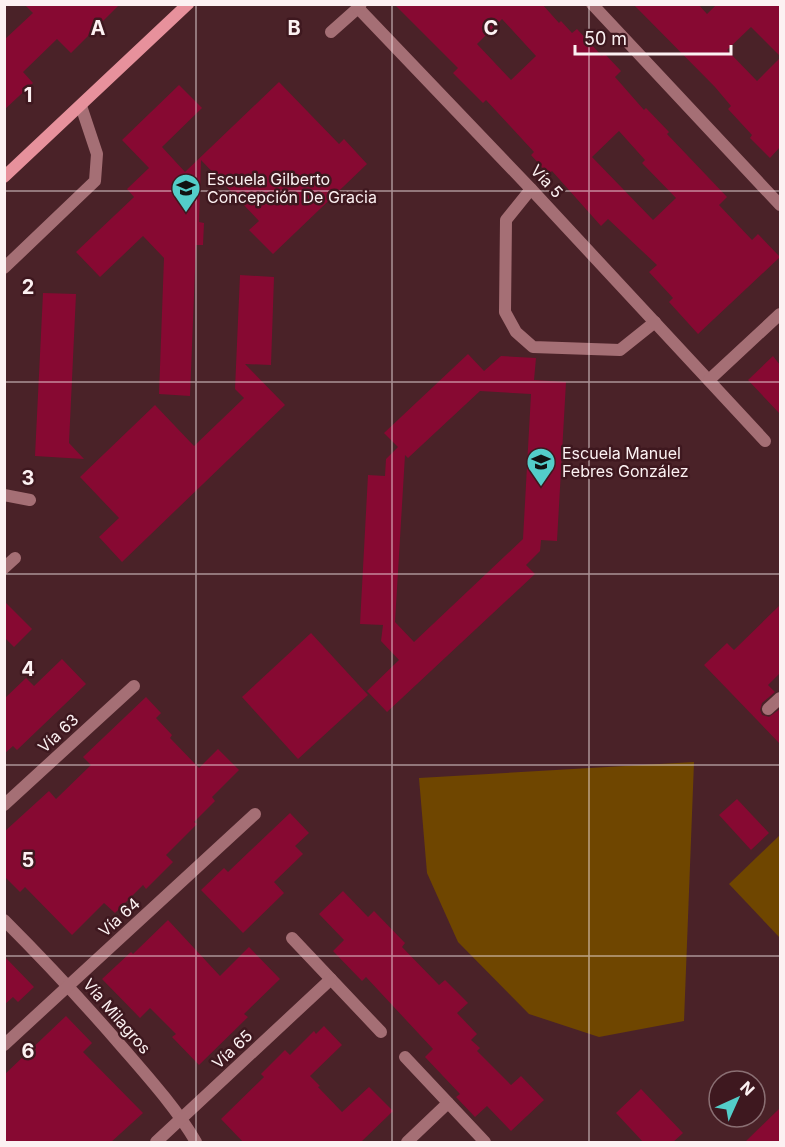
<svg xmlns="http://www.w3.org/2000/svg" width="785" height="1147" viewBox="0 0 785 1147" font-family="Inter,sans-serif">
<rect width="100%" height="100%" fill="#4a2228"/>
<g fill="#6f4600">
<path d="M 694,762 L 684,1021 L 599,1037 L 529,1014 L 458,942 L 427,873 L 419,778 Z"/>
<path d="M 780,835 L 780,938 L 729,884 Z"/>
</g>
<g fill="#870932" fill-rule="evenodd">
<path d="M 24,4 L 120,4 L 71,53 L 57,39 L 23,72 L 33,83 L 4,110 L 4,40 L 33,13 Z"/>
<path d="M 394,4 L 542,4 L 559,23 L 561,21 L 572,33 L 577,29 L 602,56 L 604,53 L 621,71 L 615,77 L 644,110 L 646,108 L 669,132 L 667,134 L 727,197 L 719,205 L 752,240 L 758,234 L 780,257 L 698,334 L 669,302 L 673,298 L 649,272 L 657,265 L 608,219 L 601,226 L 552,171 L 548,174 L 531,155 L 534,152 L 486,100 L 483,103 L 453,73 L 458,68 ZM 502,19 L 536,56 L 511,80 L 477,44 ZM 619,131 L 645,160 L 642,163 L 676,198 L 653,220 L 592,157 Z"/>
<path d="M 633,4 L 698,4 L 707,14 L 717,4 L 780,4 L 780,56 L 751,27 L 727,50 L 757,81 L 780,58 L 780,147 L 770,158 L 750,138 L 752,135 L 728,109 L 731,106 L 715,87 Z"/>
<path d="M 279,82 L 339,144 L 344,139 L 367,164 L 273,254 L 249,230 L 259,221 L 201,160 L 199,222 L 204,223 L 203,245 L 196,245 L 190,396 L 159,394 L 164,258 L 143,236 L 100,277 L 76,252 L 134,197 L 127,189 L 149,168 L 122,140 L 179,85 L 202,108 L 162,147 L 185,172 Z"/>
<path d="M 240,275 L 274,277 L 271,365 L 245,364 L 285,405 L 122,562 L 99,537 L 119,518 L 80,477 L 155,405 L 194,446 L 244,398 L 235,389 Z"/>
<path d="M 43,293 L 76,294 L 69,443 L 84,459 L 35,456 Z"/>
<path d="M 468,354 L 484,371 L 501,356 L 536,358 L 534,380 L 566,382 L 557,541 L 541,540 L 540,551 L 526,565 L 535,574 L 387,712 L 367,691 L 399,660 L 381,641 L 383,625 L 360,624 L 368,475 L 385,476 L 386,459 L 398,447 L 384,433 ZM 480,391 L 531,394 L 523,539 L 414,642 L 395,622 L 405,455 L 408,458 Z"/>
<path d="M 773,356 L 780,365 L 780,414 L 748,380 Z"/>
<path d="M 4,601 L 32,629 L 14,647 L 4,637 Z"/>
<path d="M 780,605 L 780,673 L 768,685 L 775,692 L 762,703 L 760,710 L 762,715 L 769,717 L 780,709 L 780,744 L 704,665 L 727,643 L 734,650 Z"/>
<path d="M 311,633 L 368,695 L 298,759 L 242,697 Z"/>
<path d="M 62,659 L 86,684 L 17,750 L 13,746 L 4,754 L 4,699 L 26,678 L 34,686 Z"/>
<path d="M 146,697 L 161,713 L 156,718 L 172,735 L 170,738 L 199,768 L 218,749 L 239,770 L 212,797 L 215,801 L 194,822 L 197,824 L 166,855 L 173,862 L 146,889 L 143,885 L 115,913 L 104,903 L 72,935 L 25,887 L 20,892 L 4,876 L 4,832 L 49,791 L 56,799 L 91,765 L 83,757 Z"/>
<path d="M 737,799 L 769,833 L 751,850 L 719,815 Z"/>
<path d="M 290,813 L 309,833 L 295,846 L 303,854 L 274,882 L 284,893 L 243,933 L 201,890 L 224,868 L 228,872 Z"/>
<path d="M 343,891 L 368,917 L 374,911 L 405,943 L 402,947 L 439,985 L 445,980 L 468,1003 L 457,1013 L 477,1034 L 471,1040 L 480,1048 L 477,1051 L 511,1085 L 521,1076 L 544,1100 L 511,1131 L 487,1106 L 475,1117 L 456,1097 L 460,1094 L 425,1057 L 433,1049 L 366,977 L 362,981 L 333,951 L 344,940 L 319,914 Z"/>
<path d="M 168,920 L 220,976 L 249,947 L 280,979 L 244,1014 L 248,1017 L 199,1065 L 172,1037 L 176,1034 L 150,1008 L 140,1018 L 102,979 L 131,952 L 133,954 Z"/>
<path d="M 4,956 L 34,987 L 18,1002 L 13,997 L 4,1005 Z"/>
<path d="M 66,1016 L 92,1043 L 83,1052 L 143,1113 L 110,1143 L 4,1143 L 4,1075 Z"/>
<path d="M 324,1026 L 342,1045 L 310,1076 L 320,1086 L 318,1087 L 342,1112 L 369,1087 L 393,1111 L 360,1143 L 244,1143 L 221,1119 L 264,1077 L 261,1074 L 285,1050 L 290,1055 L 314,1031 L 316,1034 Z"/>
<path d="M 641,1089 L 683,1133 L 672,1143 L 644,1143 L 616,1113 Z"/>
<path d="M 780,1108 L 780,1143 L 744,1143 Z"/>
</g>
<g fill="none" stroke-linecap="round" stroke-linejoin="round">
<g stroke="#a56f75" stroke-width="12">
<path d="M 331,32 L 358,8"/>
<path d="M 531,189 L 506,220 L 505,312 L 516,332 L 533,347 L 620,350 L 655,322"/>
<path d="M 4,268 L 95,181 L 97,154 L 81,106"/>
<path d="M 4,495 L 30,500"/>
</g>
<g stroke="#a56f75" stroke-width="12">
<path d="M 361,4 L 358,8 L 531,189 L 765,441"/>
<path d="M 592,4 L 780,205"/>
<path d="M 709,380 L 780,314"/>
<path d="M 4,568 L 15,558"/>
<path d="M 768,709 L 780,698"/>
<path d="M 4,805 L 134,686"/>
<path d="M 4,920 C 45,961 85,1004 123,1048 C 149,1078 176,1108 196,1142"/>
<path d="M 292,938 L 381,1032"/>
<path d="M 4,1045 L 255,814"/>
<path d="M 405,1057 L 485,1142"/>
<path d="M 156,1142 L 331,979"/>
<path d="M 407,1142 L 448,1103"/>
</g>
<path stroke="#e7919c" stroke-width="12" d="M 4,177 L 188,4"/>
</g>
<path fill="none" stroke="#fcf1f2" stroke-width="1.5" stroke-opacity="0.55" d="M 196,4 L 196,1142M 392,4 L 392,1142M 589,4 L 589,1142M 4,191 L 780,191M 4,382 L 780,382M 4,574 L 780,574M 4,765 L 780,765M 4,956 L 780,956"/>
<defs>
<g id="school-pin" transform="scale(1.5)"><path d="M0 17L-7.5 6A9.5 9.5 0 1 1 7.5 6Z" fill="#53cdc9" stroke="#3e181f"/><path d="M0-5L7-2L0 1L-7-2ZM-4 1L0 2.5L4 1V4Q0 6-4 4Z" fill="#111"/></g>
</defs>
<g fill-rule="evenodd">
<use href="#school-pin" x="186" y="188"/>
<use href="#school-pin" x="541" y="462"/>
</g>
<g text-anchor="middle" dominant-baseline="central" stroke-width="5" stroke-linejoin="round" paint-order="stroke">
<g font-size="16" fill="#fcf1f2" stroke="#3e181f" text-anchor="start">
<text x="207" y="179">Escuela Gilberto<tspan x="207" dy="18">Concepción De Gracia</tspan></text>
<text x="562" y="453">Escuela Manuel<tspan x="562" dy="18">Febres González</tspan></text>
</g>
<g font-size="16" fill="#fcf1f2" stroke="#3e181f">
<text transform="translate(547 181) rotate(47)">Vía 5</text>
<text transform="translate(58 733) rotate(-43)">Vía 63</text>
<text transform="translate(119 917) rotate(-42)">Vía 64</text>
<text transform="translate(117 1016) rotate(49)">Vía Milagros</text>
<text transform="translate(232 1049) rotate(-43)">Vía 65</text>
</g>
</g>
<g font-size="20" text-anchor="middle" font-weight="bold" fill="#fcf1f2" stroke="#3e181f" stroke-width="5" stroke-linejoin="round" paint-order="stroke">
<text x="98" y="35">A</text>
<text x="294" y="35">B</text>
<text x="491" y="35">C</text>
<text x="28" y="102">1</text>
<text x="28" y="294">2</text>
<text x="28" y="485">3</text>
<text x="28" y="676">4</text>
<text x="28" y="867">5</text>
<text x="28" y="1058">6</text>
</g>
<rect width="785" height="1147" fill="none" stroke="#fcf1f2" stroke-width="12"/>
<g transform="translate(737 1099) rotate(45)"><circle r="28" fill="#3e181f" stroke="#8a6f73" stroke-width="1.5"/>
<path d="M0-4.5L10 22L0 15L-10 22Z" fill="#53cdc9"/>
<text y="-9" font-size="16" font-weight="bold" text-anchor="middle" fill="#fcf1f2">N</text>
</g>
<path d="M575 45v9h156v-9" fill="none" stroke="#fcf1f2" stroke-width="3"/>
<text x="584" y="45" font-size="18" fill="#fcf1f2" stroke="#3e181f" stroke-width="4.5" paint-order="stroke">50 m</text>
</svg>
